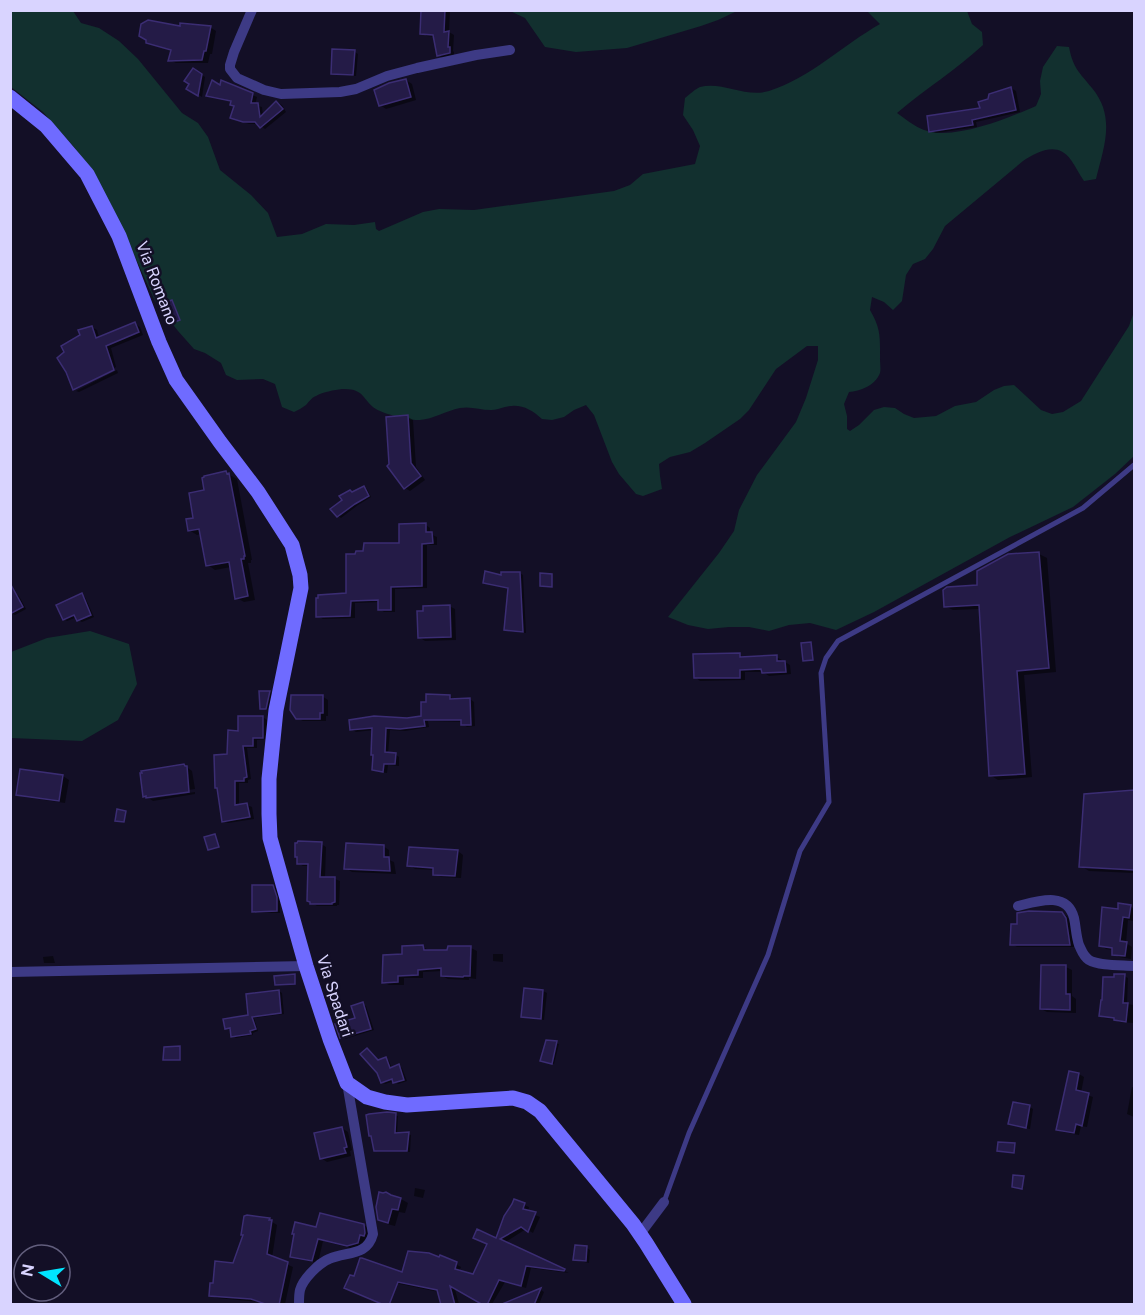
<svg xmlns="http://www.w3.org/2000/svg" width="1145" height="1315" viewBox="0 0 1145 1315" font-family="'Public Sans',sans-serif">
<rect width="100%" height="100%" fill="#130f26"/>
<g fill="#12302f">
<path d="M 10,11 L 73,11 L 81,23 L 99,28 L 119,41 L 138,59 L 182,113 L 198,123 L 208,137 L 220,170 L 251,195 L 268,213 L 277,237 L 302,234 L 326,224 L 354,225 L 375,222 L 376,229 L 379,231 L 423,212 L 439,209 L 474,210 L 614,191 L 630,185 L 643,174 L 695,164 L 700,146 L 693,130 L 683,115 L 685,98 C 689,95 695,89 700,87 C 722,81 745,98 769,91 C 810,78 843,45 880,24 L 867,11 L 967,11 L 972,24 L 982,32 L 983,45 C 956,70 925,89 897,113 C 904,118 915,127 924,130 C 954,141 1008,118 1036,106 L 1041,94 L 1040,81 L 1043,67 L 1057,46 L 1069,47 C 1073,68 1079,72 1092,88 C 1116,117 1104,147 1096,179 L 1084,181 C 1079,174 1076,167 1071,160 C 1058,141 1038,151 1023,161 L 945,226 L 933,249 L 925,259 L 913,264 L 906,275 L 902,301 L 893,310 L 884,302 L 872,297 L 870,310 C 881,329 880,337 880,359 C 880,363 881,370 880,373 C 875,386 860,391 849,392 L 844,404 L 847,416 L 847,429 L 850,431 L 859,425 L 874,410 L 884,407 L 895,408 L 904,414 L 914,418 L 936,416 L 955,406 L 976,402 L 994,390 L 1004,386 L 1014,385 L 1041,410 L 1052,414 L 1063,412 L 1081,401 L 1129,326 L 1134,312 L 1134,456 L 1115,474 L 1073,507 L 1010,537 L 874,612 L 836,630 L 810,623 L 789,625 L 769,631 L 749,627 L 729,627 L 708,629 L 688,625 L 668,617 L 719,553 L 734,531 L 739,510 L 757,475 L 796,422 L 806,398 L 818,360 L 818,346 L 807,346 L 776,369 L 749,410 L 740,419 L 705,443 L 690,452 L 670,457 L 659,464 L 660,476 L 662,489 L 643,496 L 636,494 L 619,474 L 612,462 L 594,415 L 586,405 L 574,410 L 564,417 L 552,420 L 542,419 C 531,409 520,403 505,407 C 500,408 496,410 491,410 C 480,410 471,406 460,408 C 446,411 433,419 420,420 C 411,421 384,414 376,409 C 362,400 365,388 342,389 C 334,390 323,392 316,396 C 311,398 309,402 306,405 C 302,408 298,410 294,412 L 282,407 L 275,384 L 263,379 L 237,380 L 226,375 L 221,363 L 205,353 L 194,349 L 178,331 L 171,322 L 168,312 L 155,301 L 120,224 L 102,191 L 75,148 L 43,112 L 11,87 Z"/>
<path d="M 510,11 L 737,10 L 737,11 L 718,20 L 701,26 L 627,48 L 576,52 L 545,47 L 525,18 Z"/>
<path d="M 90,631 L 129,644 L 137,684 L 118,720 L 82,741 L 11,738 L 11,652 L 47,638 Z"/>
</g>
<g fill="#0007">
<path d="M 423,10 L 450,10 L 449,32 L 454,35 L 453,51 L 454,52 L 454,56 L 443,58 L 438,55 L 435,37 L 427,36 L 422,33 Z"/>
<path d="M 181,27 L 210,27 L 216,31 L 212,54 L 210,54 L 208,63 L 176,63 L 170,60 L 172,51 L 154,45 L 148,42 L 148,40 Z"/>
<path d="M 355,52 L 358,54 L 356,76 L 336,75 L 332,73 Z"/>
<path d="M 194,70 L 205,77 L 202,97 L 188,88 Z"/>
<path d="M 406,80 L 412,84 L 416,100 L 386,109 L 380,105 Z"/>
<path d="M 222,82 L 257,97 L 255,105 L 262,107 L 263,116 L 277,102 L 282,105 L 286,112 L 265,129 L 259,124 L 249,124 L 236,120 L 235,106 L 233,102 L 212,98 L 207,96 L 221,87 Z"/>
<path d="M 1011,88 L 1016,91 L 1020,112 L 976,122 L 977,127 L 936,133 L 931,131 L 981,109 Z"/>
<path d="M 135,324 L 140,327 L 143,335 L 111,348 L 116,367 L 75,387 L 75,390 L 74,389 L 92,327 L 97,330 L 99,338 Z"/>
<path d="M 117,370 L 118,373 L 79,392 L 76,391 Z"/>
<path d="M 408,417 L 413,420 L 416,467 L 425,480 L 410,491 L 405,488 L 389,467 Z"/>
<path d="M 226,473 L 237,479 L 252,560 L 251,560 L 251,563 L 248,563 L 255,600 L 244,602 L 237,598 L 231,567 L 215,570 L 208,565 L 201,534 L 197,535 L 189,530 L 206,492 Z"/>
<path d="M 364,487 L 367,489 L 371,497 L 358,505 L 341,518 L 338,516 L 353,493 Z"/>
<path d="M 426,525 L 430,528 L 430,534 L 437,537 L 437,545 L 427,545 L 427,588 L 395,589 L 395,612 L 384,612 L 380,609 L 380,602 L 355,603 L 355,618 L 323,619 L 318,616 L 347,595 L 357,556 L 401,544 Z"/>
<path d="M 1039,554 L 1047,558 L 1056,672 L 1024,675 L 1032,777 L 998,780 L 990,775 L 980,609 L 953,610 L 945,606 Z"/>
<path d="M 520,573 L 523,575 L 526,633 L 508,631 L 505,629 L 509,588 L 484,582 L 503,576 Z"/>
<path d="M 16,594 L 19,596 L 26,609 L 15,615 L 11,613 Z"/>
<path d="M 82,595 L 85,597 L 94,617 L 82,622 L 78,620 L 77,617 L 67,621 L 64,619 Z"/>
<path d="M 449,606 L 455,609 L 456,640 L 425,641 L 419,637 Z"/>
<path d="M 740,655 L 746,658 L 776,657 L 782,660 L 782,662 L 785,662 L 790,665 L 791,674 L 769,676 L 763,672 L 745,672 L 745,680 L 700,681 L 695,677 Z"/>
<path d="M 270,692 L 273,694 L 270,710 L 265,710 L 261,708 Z"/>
<path d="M 322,696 L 328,700 L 328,716 L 326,716 L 326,721 L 303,721 L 297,718 Z"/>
<path d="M 427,696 L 450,696 L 454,700 L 470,699 L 474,702 L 475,726 L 467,727 L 463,724 L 463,722 L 428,721 L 429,727 L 405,731 L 390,730 L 388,754 L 395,754 L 399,757 L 399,766 L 388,765 L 387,773 L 378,772 L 374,769 L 374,730 L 356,732 L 351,729 L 422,718 L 427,703 Z"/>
<path d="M 263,717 L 267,720 L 267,739 L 257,740 L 257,748 L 247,748 L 251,779 L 248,780 L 248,783 L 239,783 L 239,806 L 247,805 L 252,807 L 254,819 L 228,823 L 223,821 L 228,756 L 240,732 Z"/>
<path d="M 184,765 L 192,771 L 195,789 L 148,796 L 148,798 L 145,796 Z"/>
<path d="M 63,776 L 69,780 L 65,803 L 24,797 L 18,794 Z"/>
<path d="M 195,792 L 195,794 L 153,801 L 150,799 Z"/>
<path d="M 1134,792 L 1134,873 L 1089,871 L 1081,866 L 1086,795 Z"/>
<path d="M 321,844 L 326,847 L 325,878 L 335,879 L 340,881 L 339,905 L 337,905 L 337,906 L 317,906 L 309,901 L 310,866 L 303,866 L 298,863 Z"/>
<path d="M 383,846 L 389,850 L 389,860 L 394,862 L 396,874 L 352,872 L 346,868 Z"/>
<path d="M 458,851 L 463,855 L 461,878 L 441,877 L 435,874 L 435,870 L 415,869 L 409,865 Z"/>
<path d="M 273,886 L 276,888 L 280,900 L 280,913 L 257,913 L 254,911 Z"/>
<path d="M 1130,906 L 1134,909 L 1134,921 L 1128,920 L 1126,943 L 1132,947 L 1131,959 L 1119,957 L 1113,954 L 1114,950 L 1106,949 L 1100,945 L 1119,911 Z"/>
<path d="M 1062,913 L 1068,917 L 1071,923 L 1074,947 L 1017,947 L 1012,944 Z"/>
<path d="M 423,947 L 429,950 L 429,952 L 449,951 L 471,948 L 477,951 L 476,979 L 469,978 L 469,980 L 448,979 L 442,976 L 443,971 L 423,972 L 423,978 L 404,978 L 404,985 L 389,985 L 383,982 L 403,956 Z"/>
<path d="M 493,954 L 503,954 L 503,962 L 493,961 Z"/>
<path d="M 53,956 L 55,963 L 44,963 L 43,957 Z"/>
<path d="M 1042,966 L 1066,967 L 1072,970 L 1072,996 L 1076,999 L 1076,1013 L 1047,1012 L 1041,1009 Z"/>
<path d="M 1124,976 L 1128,978 L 1127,1004 L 1134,1005 L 1134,1023 L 1119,1022 L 1114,1019 L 1104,1018 L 1100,1016 Z"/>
<path d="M 525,989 L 543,991 L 547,993 L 544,1020 L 526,1018 L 523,1016 Z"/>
<path d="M 279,991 L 282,993 L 284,1014 L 254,1018 L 258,1031 L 253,1033 L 253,1035 L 236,1038 L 233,1036 L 232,1030 L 226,1028 L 250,1016 Z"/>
<path d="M 362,1004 L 366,1006 L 374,1030 L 345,1039 L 341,1037 L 356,1019 Z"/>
<path d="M 547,1041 L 559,1044 L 554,1064 L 545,1061 Z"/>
<path d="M 368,1049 L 379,1061 L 386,1059 L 389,1061 L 392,1068 L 399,1066 L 402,1068 L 407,1081 L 398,1084 L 394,1081 L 385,1084 L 382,1082 Z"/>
<path d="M 1070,1073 L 1079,1074 L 1084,1077 L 1081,1093 L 1093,1097 L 1087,1127 L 1081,1126 L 1079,1135 L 1063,1132 L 1058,1129 Z"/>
<path d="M 1132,1087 L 1134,1088 L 1134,1117 L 1127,1114 Z"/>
<path d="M 1030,1107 L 1033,1109 L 1030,1129 L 1014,1126 L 1010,1124 Z"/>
<path d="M 395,1115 L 398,1116 L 397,1134 L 408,1134 L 411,1135 L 410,1152 L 378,1152 L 375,1150 Z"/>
<path d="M 342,1128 L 348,1132 L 352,1150 L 350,1151 L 351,1156 L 327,1162 L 321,1158 Z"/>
<path d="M 415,1188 L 425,1190 L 423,1198 L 414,1196 Z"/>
<path d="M 401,1199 L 408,1203 L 405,1213 L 399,1212 L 395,1226 L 387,1224 L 380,1219 Z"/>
<path d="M 524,1205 L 529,1207 L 528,1212 L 540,1217 L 533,1233 L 526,1229 L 504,1243 L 569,1273 L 531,1268 L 526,1288 L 505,1282 L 492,1304 L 486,1304 L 454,1286 L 459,1304 L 442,1304 L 439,1292 L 361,1276 L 402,1274 L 440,1259 L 441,1257 L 461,1267 L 459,1272 L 474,1276 L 497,1240 Z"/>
<path d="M 247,1216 L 269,1220 L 277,1225 L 272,1258 L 293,1267 L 285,1304 L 259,1304 L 260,1302 L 217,1298 L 211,1295 L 234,1265 L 245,1236 Z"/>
<path d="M 363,1225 L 369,1228 L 370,1238 L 366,1237 L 364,1245 L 354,1249 L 323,1241 L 318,1263 L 297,1259 L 292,1256 L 318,1229 Z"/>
<path d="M 587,1248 L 590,1250 L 589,1263 L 579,1261 L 575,1259 Z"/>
<path d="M 541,1290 L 544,1292 L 539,1304 L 505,1304 Z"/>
</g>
<g fill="#241b47" stroke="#3b2d73" stroke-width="1.5">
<path d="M 421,10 L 445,10 L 444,32 L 449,31 L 448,47 L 450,47 L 450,53 L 437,56 L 433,35 L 420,34 Z"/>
<path d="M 148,20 L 180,26 L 180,23 L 211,26 L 206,51 L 204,51 L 202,60 L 168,61 L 171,50 L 146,43 L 146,40 L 139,36 L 141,24 Z"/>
<path d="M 332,49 L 355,50 L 353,75 L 331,74 Z"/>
<path d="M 193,68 L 202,74 L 198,96 L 186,89 L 189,84 L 184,81 Z"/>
<path d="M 406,79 L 411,97 L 379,106 L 374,90 L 389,83 Z"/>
<path d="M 212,80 L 220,85 L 221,80 L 253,93 L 251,103 L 258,103 L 260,117 L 276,101 L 283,109 L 260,128 L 255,122 L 243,122 L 230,118 L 234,106 L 230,105 L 231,101 L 206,96 Z"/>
<path d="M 1011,87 L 1016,110 L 972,120 L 973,125 L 929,132 L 927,116 L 980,108 L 978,102 L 988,99 L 989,94 Z"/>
<path d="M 172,300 L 180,320 L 169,324 L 161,304 Z"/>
<path d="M 135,322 L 139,332 L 106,346 L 114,370 L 73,390 L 66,372 L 57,358 L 64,352 L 61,346 L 80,335 L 78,330 L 92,326 L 96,338 Z"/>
<path d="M 408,415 L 411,463 L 421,476 L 404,489 L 387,466 L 389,464 L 386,417 Z"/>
<path d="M 226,471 L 227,474 L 229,473 L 245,556 L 244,556 L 244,559 L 241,559 L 248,596 L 235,599 L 229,562 L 206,566 L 199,529 L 188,531 L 186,519 L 193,518 L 189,493 L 204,490 L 202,478 L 204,477 L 204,476 Z"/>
<path d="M 364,486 L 369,496 L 355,504 L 337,517 L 330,509 L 342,500 L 339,496 L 350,490 L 352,492 Z"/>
<path d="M 426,523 L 426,532 L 432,532 L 433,543 L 422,544 L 422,586 L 391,587 L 391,610 L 378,610 L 378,600 L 351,601 L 350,616 L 316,617 L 316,598 L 318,598 L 318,595 L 346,593 L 346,554 L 355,554 L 356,551 L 363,551 L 364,543 L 399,543 L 399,524 Z"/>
<path d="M 1039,552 L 1049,668 L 1017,671 L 1025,774 L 989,776 L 979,605 L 944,607 L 943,590 L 947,587 L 977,585 L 977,571 L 1008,554 Z"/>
<path d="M 485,571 L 501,575 L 501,572 L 520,572 L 523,632 L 504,630 L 508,588 L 483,583 Z"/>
<path d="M 540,573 L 552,574 L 552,587 L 540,586 Z"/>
<path d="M 10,583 L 23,607 L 10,614 Z"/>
<path d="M 82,593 L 91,615 L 77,621 L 74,615 L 63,620 L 56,605 Z"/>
<path d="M 450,605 L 451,637 L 418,638 L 417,611 L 423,611 L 423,606 Z"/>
<path d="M 811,642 L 813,660 L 803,661 L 801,643 Z"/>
<path d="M 740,653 L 740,657 L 777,655 L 777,661 L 785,661 L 786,672 L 762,673 L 761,669 L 740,670 L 740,678 L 694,678 L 693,654 Z"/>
<path d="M 259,691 L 270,691 L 266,709 L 260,709 Z"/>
<path d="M 426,694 L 450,695 L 450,699 L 470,698 L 471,725 L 461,725 L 461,720 L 424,720 L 425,726 L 400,729 L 386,728 L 385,752 L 396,753 L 395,764 L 384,764 L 383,772 L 372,770 L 373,755 L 371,755 L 372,728 L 350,730 L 349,720 L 374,716 L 407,718 L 421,716 L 421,702 L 426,702 Z"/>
<path d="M 291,695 L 323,695 L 323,713 L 320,713 L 320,719 L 296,719 L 290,710 Z"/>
<path d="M 238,716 L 263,716 L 263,738 L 253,738 L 253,746 L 243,746 L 247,777 L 244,778 L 244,781 L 235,781 L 235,805 L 247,803 L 250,817 L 222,822 L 217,788 L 215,788 L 214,755 L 227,754 L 228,730 L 238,731 Z"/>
<path d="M 184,764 L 185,766 L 187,766 L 189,792 L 146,798 L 146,796 L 143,797 L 140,773 L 142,773 L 141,771 Z"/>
<path d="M 20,769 L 63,775 L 59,801 L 16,795 Z"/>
<path d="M 1134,790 L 1134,870 L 1079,867 L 1084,794 Z"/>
<path d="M 117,809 L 126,811 L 124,822 L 115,821 Z"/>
<path d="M 215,834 L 219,847 L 208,850 L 204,837 Z"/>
<path d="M 298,841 L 322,842 L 320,877 L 335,877 L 335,902 L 332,903 L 332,904 L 310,904 L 310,902 L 307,901 L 308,864 L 297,864 L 297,857 L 295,857 L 295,843 L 297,843 Z"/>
<path d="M 346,843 L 384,845 L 384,857 L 389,857 L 390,871 L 344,869 Z"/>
<path d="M 409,847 L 458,850 L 455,876 L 433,875 L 433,868 L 407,866 Z"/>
<path d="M 252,885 L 273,885 L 277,897 L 277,911 L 252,912 Z"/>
<path d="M 1118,903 L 1131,905 L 1129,918 L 1123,917 L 1120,941 L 1127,942 L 1125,956 L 1112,955 L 1112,948 L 1099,946 L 1102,907 L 1118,909 Z"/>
<path d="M 1029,911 L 1062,912 L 1066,918 L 1070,945 L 1010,945 L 1011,924 L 1017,924 L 1017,913 Z"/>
<path d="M 423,945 L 424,950 L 447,950 L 448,946 L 471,946 L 470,976 L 464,976 L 463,977 L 441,976 L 441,968 L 418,970 L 418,975 L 398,976 L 398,982 L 382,983 L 383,955 L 402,954 L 402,946 Z"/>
<path d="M 1041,965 L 1066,965 L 1066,994 L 1070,994 L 1070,1010 L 1040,1009 Z"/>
<path d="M 295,974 L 295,984 L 275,985 L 274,976 Z"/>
<path d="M 1114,974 L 1125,974 L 1123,1003 L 1128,1003 L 1126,1022 L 1114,1020 L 1114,1018 L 1099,1016 L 1101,1000 L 1102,1000 L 1103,977 L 1114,977 Z"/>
<path d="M 524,988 L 543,990 L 541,1019 L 521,1017 Z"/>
<path d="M 279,990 L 281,1013 L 252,1017 L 256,1029 L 250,1031 L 251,1034 L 231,1037 L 230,1028 L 225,1029 L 223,1019 L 248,1015 L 246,994 Z"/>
<path d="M 363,1002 L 371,1029 L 340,1038 L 335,1024 L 355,1018 L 351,1006 Z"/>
<path d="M 546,1040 L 557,1041 L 552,1064 L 540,1061 Z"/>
<path d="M 180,1046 L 180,1060 L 163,1060 L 164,1047 Z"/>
<path d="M 367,1048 L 378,1060 L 386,1057 L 390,1068 L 399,1064 L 404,1080 L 393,1083 L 392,1079 L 381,1083 L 377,1073 L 360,1054 Z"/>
<path d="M 1069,1071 L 1079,1073 L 1076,1090 L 1089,1093 L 1082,1126 L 1076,1124 L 1074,1133 L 1056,1130 Z"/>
<path d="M 1013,1102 L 1030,1105 L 1026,1128 L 1008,1124 Z"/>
<path d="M 387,1112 L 396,1113 L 395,1133 L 409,1132 L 407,1151 L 374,1151 L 371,1136 L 369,1136 L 366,1115 L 369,1114 Z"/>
<path d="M 342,1127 L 347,1147 L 344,1148 L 346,1153 L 320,1159 L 314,1133 Z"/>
<path d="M 998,1142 L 1015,1143 L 1014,1153 L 997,1151 Z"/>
<path d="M 1013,1175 L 1024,1176 L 1022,1189 L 1012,1187 Z"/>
<path d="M 379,1192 L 383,1193 L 386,1192 L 391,1195 L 401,1198 L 398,1210 L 392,1209 L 388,1223 L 378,1220 L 376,1207 Z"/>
<path d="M 514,1199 L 525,1203 L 523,1209 L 536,1212 L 528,1232 L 521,1227 L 500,1239 L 565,1269 L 564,1271 L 526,1266 L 521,1286 L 499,1280 L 487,1305 L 483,1305 L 450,1286 L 455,1305 L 441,1305 L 437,1290 L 398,1282 L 389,1305 L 384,1305 L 344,1288 L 350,1275 L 354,1276 L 360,1258 L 362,1258 L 402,1272 L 408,1251 L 429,1253 L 439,1257 L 440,1255 L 457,1262 L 455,1269 L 473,1274 L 487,1244 L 473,1238 L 477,1229 L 496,1238 L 504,1216 L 512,1204 Z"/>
<path d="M 320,1213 L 364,1224 L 365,1233 L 364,1236 L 360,1235 L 358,1243 L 347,1246 L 318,1239 L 312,1261 L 290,1257 L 294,1234 L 292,1234 L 295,1222 L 316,1227 Z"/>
<path d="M 247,1215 L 270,1218 L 269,1220 L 272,1220 L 267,1254 L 288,1262 L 279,1305 L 268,1305 L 251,1299 L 209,1296 L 210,1283 L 213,1283 L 215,1261 L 233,1263 L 243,1235 L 241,1235 L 244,1216 Z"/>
<path d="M 575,1245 L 587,1246 L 586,1261 L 573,1260 Z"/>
<path d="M 541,1288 L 534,1305 L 502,1305 L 502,1304 Z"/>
</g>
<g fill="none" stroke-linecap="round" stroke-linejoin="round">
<path stroke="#3d3a85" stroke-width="5" d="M 664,1202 L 689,1133 L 768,955 L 800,851 L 829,802 L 821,673 L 826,658 L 838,641 L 1083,508 L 1134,465"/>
<g stroke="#3d3a85" stroke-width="10">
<path d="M 252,10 L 234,52 L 230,65 L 230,69 L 237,78 L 264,90 L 281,94 L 340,92 L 356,89 L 387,76 L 417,68 L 476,55 L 510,50"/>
<path d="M 1018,906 C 1038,901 1067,891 1074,918 C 1076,927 1076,936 1079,945 C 1082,951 1083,956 1089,960 C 1099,966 1122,965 1134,966"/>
<path d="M 10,972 L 306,966"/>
<path d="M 640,1234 L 664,1202"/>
<path d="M 299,1304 C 299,1300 299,1294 300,1290 C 303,1279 319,1263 329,1259 C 346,1251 367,1257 373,1234 L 347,1083"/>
</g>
<path stroke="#6f6bff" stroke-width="15" d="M 10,97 L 46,126 L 87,174 L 119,236 L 159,342 L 176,380 L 220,442 L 258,492 L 292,545 L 300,575 L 301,588 L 276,710 L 269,779 L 269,814 L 270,838 L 306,966 L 330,1039 L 347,1083 L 367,1097 L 385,1102 L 407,1105 L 513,1098 L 527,1102 L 540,1111 L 633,1224 L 646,1243 L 684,1304"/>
</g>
<g text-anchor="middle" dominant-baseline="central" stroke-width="5" stroke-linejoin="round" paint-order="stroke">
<g font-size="16" fill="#d9d4ff" stroke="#130f26">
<text transform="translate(157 283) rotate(69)">Via Romano</text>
<text transform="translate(335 996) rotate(72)">Via Spadari</text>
</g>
</g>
<rect width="1145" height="1315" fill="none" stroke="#d9d4ff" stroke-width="24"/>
<g transform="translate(42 1273) rotate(281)"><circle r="28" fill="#130f26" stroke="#625e7d" stroke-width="1.5"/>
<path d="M0-4.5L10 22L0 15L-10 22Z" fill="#00e5ff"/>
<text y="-9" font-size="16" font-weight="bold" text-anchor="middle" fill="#d9d4ff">N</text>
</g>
</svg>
